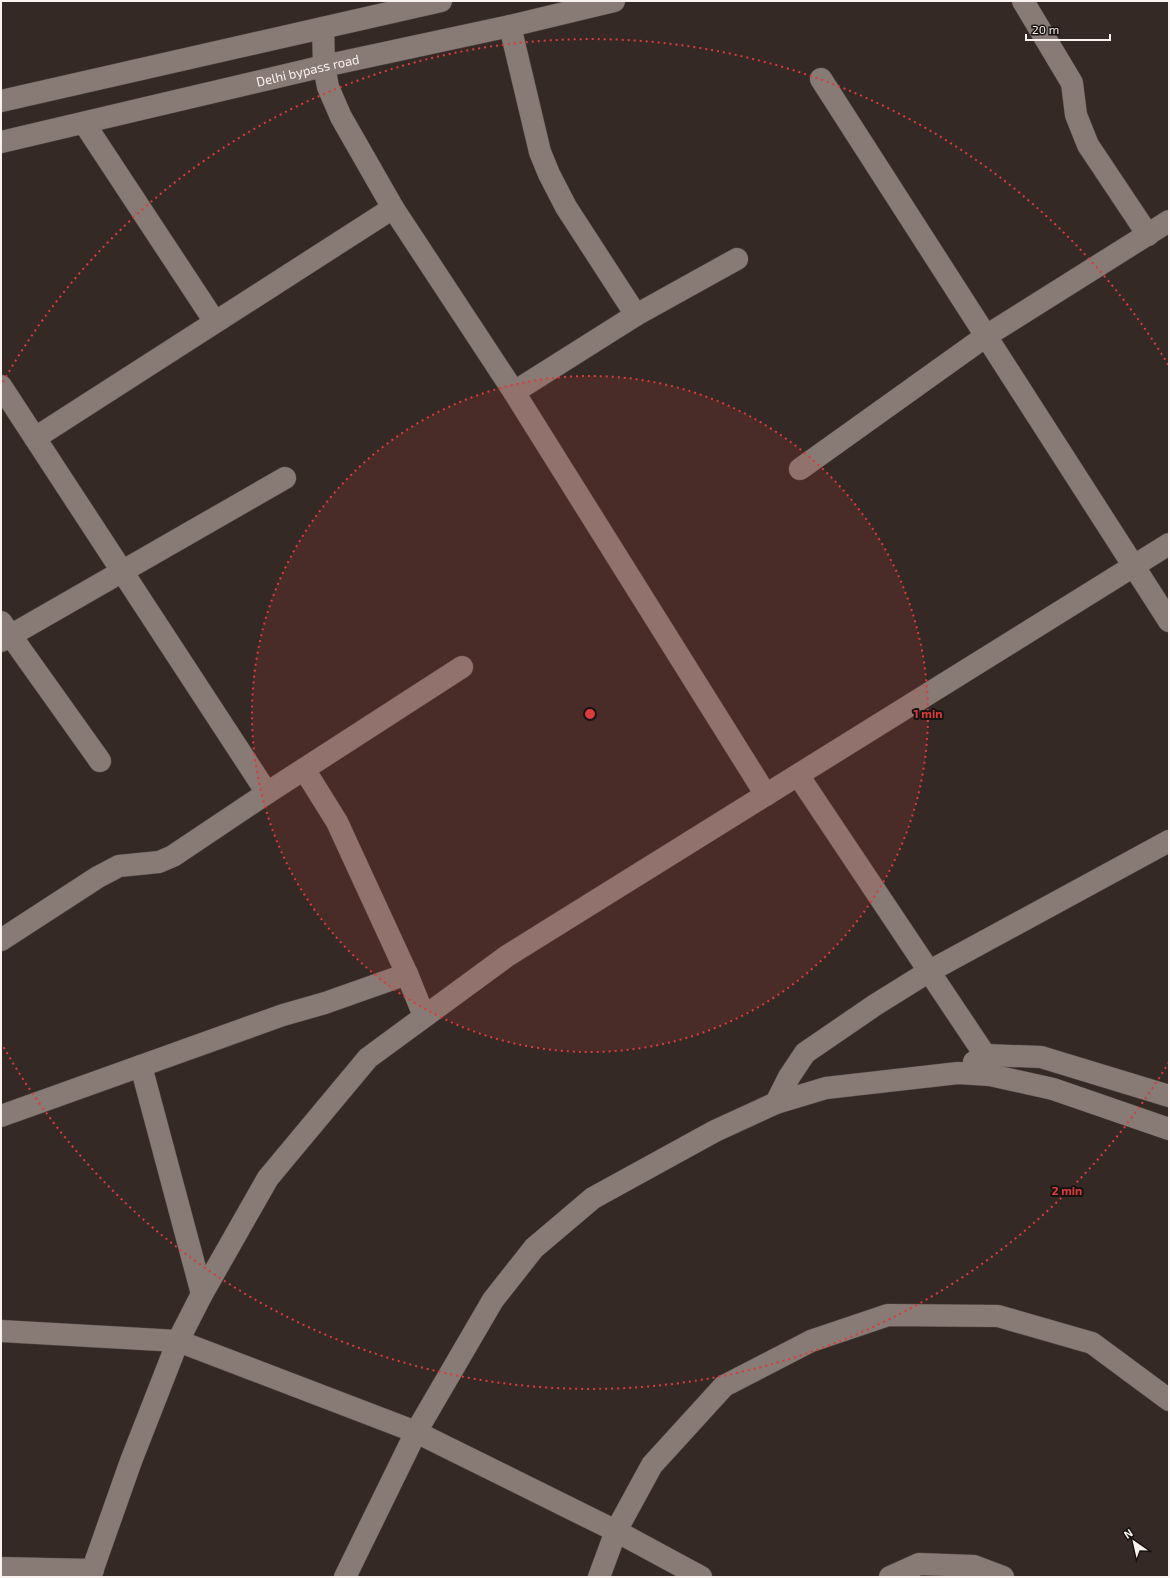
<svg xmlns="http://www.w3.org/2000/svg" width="1170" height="1578" viewBox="0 0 1170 1578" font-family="'Exo 2',sans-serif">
<rect width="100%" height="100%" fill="#352925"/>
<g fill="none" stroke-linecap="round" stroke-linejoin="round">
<g stroke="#514844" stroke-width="23">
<g id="minor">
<path d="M 1023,1 L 1072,83 L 1076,115 L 1088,145 L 1148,235"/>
<path d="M 510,26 L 540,152 L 549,174 L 566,207 L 636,315"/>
<path d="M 323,28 L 324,66 L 328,87 L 341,117 L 393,208 L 514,392 L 766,795"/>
<path d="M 821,79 L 1169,621"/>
<path d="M 84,123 L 215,322"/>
<path d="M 1,386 L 267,793"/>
<path d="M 514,392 L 636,315 L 737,259"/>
<path d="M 35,438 L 393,208"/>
<path d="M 800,469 L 986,336 L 1169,221"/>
<path d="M 1,622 L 100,761"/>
<path d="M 1,641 L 285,478"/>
<path d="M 304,769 L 337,822 L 407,974 L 424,1016"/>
<path d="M 798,775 L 985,1055 L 990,1075"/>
<path d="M 1,940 L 98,877 L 119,866 L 159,862 L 173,856 L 267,793 L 462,667"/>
<path d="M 974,1062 L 985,1055 L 1041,1057 L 1169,1096"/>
<path d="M 141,1066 L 202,1294"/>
<path d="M 776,1103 L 789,1077 L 805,1053 L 875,1005 L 928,972 L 1169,841"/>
<path d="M 1,1116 L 283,1015 L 325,1003 L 407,974"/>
<path d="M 1,1331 L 178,1341 L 416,1432 L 616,1531 L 701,1577"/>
<path d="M 1,1568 L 93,1570"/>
<path d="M 90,1577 L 131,1461 L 178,1341 L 202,1294 L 268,1178 L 368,1058 L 507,956 L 1169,544"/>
<path d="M 345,1577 L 416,1432 L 493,1300 L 534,1248 L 593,1198 L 715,1131 L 776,1103 L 826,1088 L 958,1073 L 990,1075 L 1053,1089 L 1169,1129"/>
<path d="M 599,1577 L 616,1531 L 652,1465 L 724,1386 L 811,1341 L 888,1315 L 998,1316 L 1092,1343 L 1169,1400"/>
<path d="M 890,1577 L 919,1564 L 974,1566 L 1003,1577"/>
</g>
</g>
<g stroke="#514844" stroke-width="23">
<g id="secondary">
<path d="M 1,101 L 441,1"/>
<path id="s1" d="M 1,142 L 324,66 L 510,26 L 614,1"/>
</g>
</g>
<use href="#minor" stroke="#887a74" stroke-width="22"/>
<use href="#secondary" stroke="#887a74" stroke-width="22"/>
</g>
<circle cx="590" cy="714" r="338" fill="#da3c3c" fill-opacity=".12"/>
<g fill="none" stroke="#da3c3c" stroke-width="2" stroke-dasharray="2 4">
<circle cx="590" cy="714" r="338"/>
<path d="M1169 1062A675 675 0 0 1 3 1046M3 382A675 675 0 0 1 1169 366"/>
</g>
<g text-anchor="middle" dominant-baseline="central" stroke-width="4" stroke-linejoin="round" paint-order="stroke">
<g font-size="13" fill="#faf2ef" stroke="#181311">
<text stroke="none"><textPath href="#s1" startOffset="315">Delhi bypass road</textPath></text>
</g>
</g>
<circle cx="590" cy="714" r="6" fill="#da3c3c" stroke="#181311" stroke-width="2"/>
<g font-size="12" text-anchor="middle" font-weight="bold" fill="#da3c3c" stroke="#181311" stroke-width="4" stroke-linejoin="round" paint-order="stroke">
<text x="928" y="718">1 min</text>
<text x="1067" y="1195">2 min</text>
</g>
<rect width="1170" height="1578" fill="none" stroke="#faf2ef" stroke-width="4"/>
<g transform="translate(1134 1542) rotate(326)" stroke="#181311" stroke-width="3" paint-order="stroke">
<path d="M0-3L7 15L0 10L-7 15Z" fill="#faf2ef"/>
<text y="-6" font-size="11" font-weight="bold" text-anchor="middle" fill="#faf2ef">N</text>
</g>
<path d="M1026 34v6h84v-6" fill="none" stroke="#faf2ef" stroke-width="2"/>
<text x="1032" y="34" font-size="12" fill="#faf2ef" stroke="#181311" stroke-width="3" paint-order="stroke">20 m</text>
</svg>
